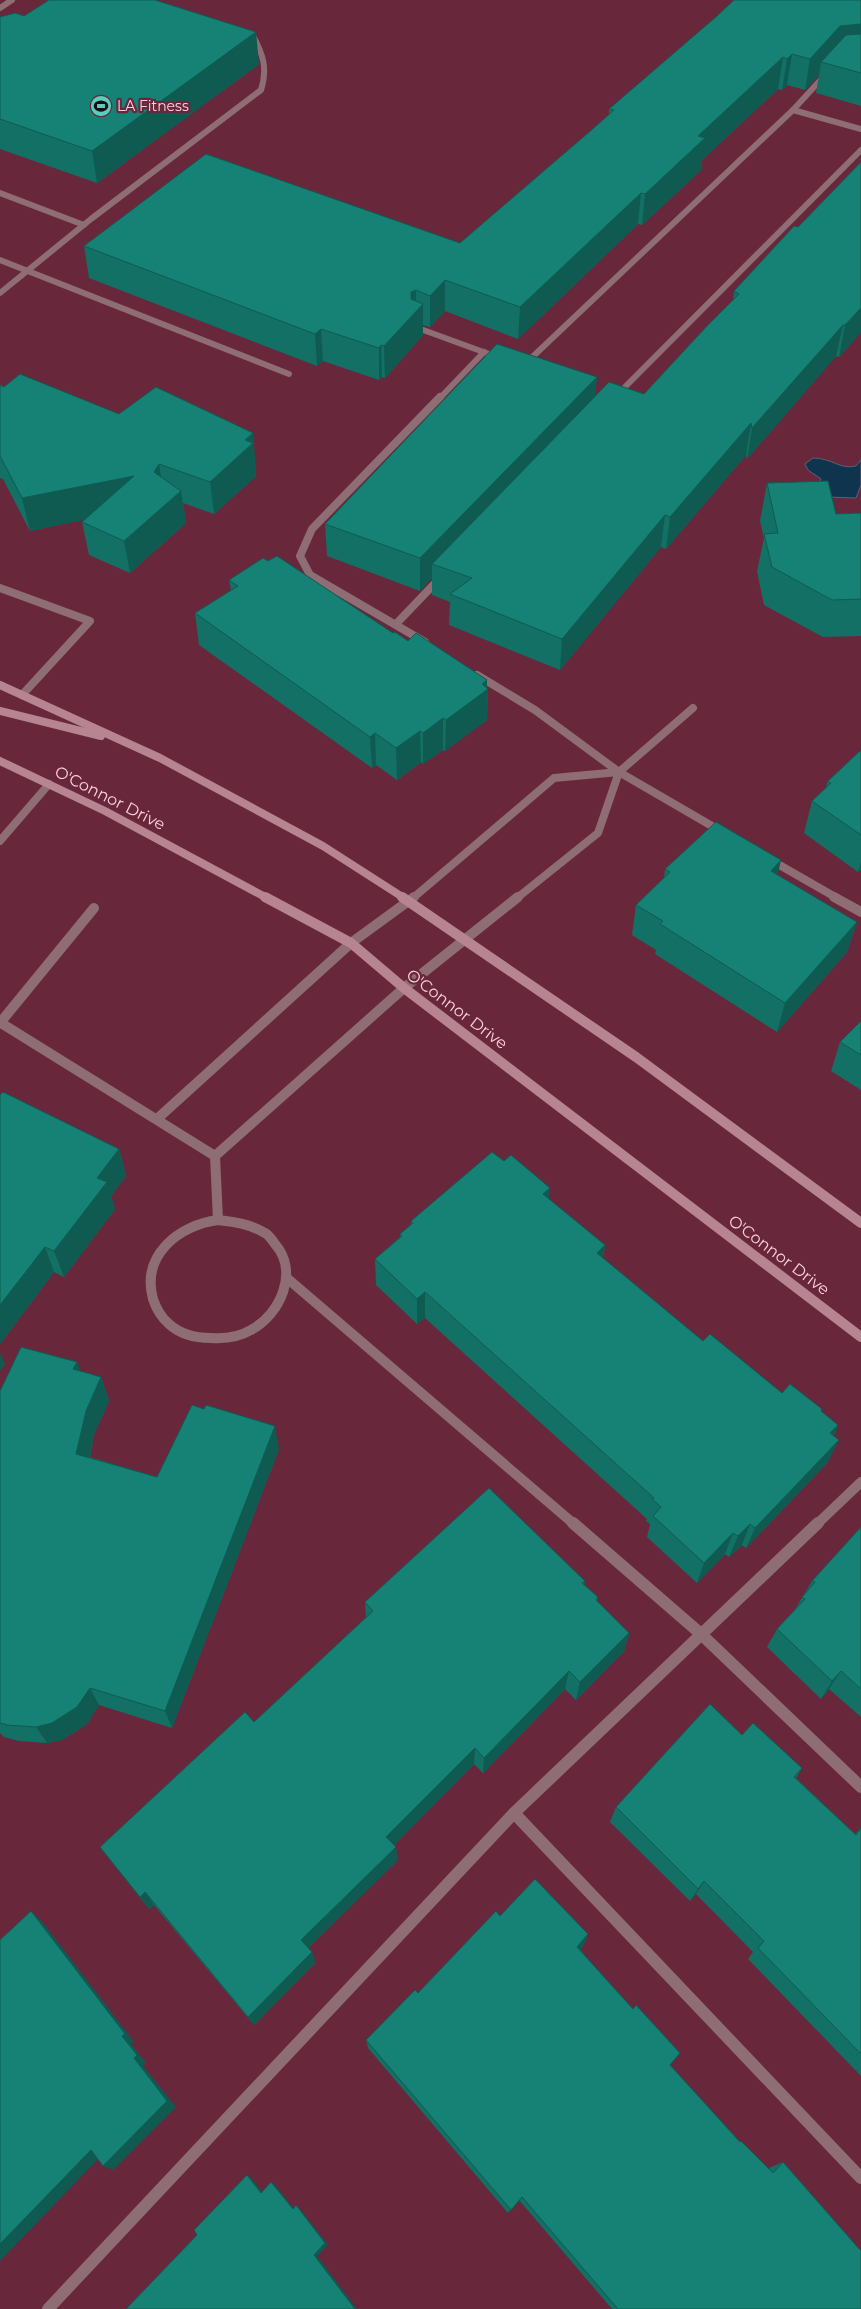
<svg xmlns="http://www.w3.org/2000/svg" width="861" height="2309" viewBox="0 0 861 2309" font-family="Montserrat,sans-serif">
<rect width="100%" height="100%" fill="#69273c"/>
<path fill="#0f344d" stroke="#566378" d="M 813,458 C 832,458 840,470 856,466 L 861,460 L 861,485 L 856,498 L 828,497 L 820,482 L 821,479 L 808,470 L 805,464 Z"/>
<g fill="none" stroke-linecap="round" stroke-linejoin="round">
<g stroke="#8e6d74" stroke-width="6">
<path d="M 0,8 L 12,0"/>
<path d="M 793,110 L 861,129"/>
<path d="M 0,193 L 84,225"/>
<path d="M 0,260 L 289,374"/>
<path d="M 0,293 L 91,219 L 261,90 C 268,68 263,54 252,34 L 249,33"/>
<path d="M 415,327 L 489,354"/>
<path d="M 525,364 L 793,110 L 826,74"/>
<path d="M 615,397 L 861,150"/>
<path d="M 439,399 L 484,352"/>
</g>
<g stroke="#8e6d74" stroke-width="8">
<path d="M 0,588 L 90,621 L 22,695"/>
<path d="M 396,624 L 441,577"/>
<path d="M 425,642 L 310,575 L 300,556 L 312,529 L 440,397"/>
<path d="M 477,675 L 535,710 L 619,772 L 724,833"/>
<path d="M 0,841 L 49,784"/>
<path d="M 769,859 L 837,898"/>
<path d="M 413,898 L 554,778 L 619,772"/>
<path d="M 517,898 L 598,833 L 619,772 L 693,708"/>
</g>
<g stroke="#8e6d74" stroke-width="10">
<path d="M 834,897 L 861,912"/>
<path d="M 0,1023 L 94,908"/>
<path d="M 1,1023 L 215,1156 L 218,1220"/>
<path d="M 157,1119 L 351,943 L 414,897"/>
<path d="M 215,1156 L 404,988 L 518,897"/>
<path d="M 218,1220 C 235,1222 250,1224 265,1233 C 269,1235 272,1240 275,1244 C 299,1271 281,1314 251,1330 C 239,1337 225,1339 211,1338 C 196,1338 181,1335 169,1324 C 162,1318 156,1308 153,1299 C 141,1255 179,1225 218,1220 Z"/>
<path d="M 288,1279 L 574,1524"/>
<path d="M 817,1524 L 861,1482"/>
</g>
<g stroke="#8e6d74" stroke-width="12">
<path d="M 573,1523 L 701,1634 L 861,1787"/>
<path d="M 514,1813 L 861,2178"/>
<path d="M 48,2309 L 514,1813 L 818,1523"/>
</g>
<g stroke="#b78491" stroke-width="8">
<path d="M 0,685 L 160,758 L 323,846 L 404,898"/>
<path d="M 0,711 L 101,736"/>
<path d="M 0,761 L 105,811 L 267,898"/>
</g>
<g stroke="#b78491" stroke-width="10">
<path d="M 265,897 L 351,943 L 404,988 L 861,1337"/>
<path d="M 402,897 L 636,1057 L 861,1223"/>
</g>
</g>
<g fill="#127065">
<path d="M 861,0 L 861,106 L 816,93 L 819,75 L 805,90 L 787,85 L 782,90 L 778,89 L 702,160 L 701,170 L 642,225 L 638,224 L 518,339 L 445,311 L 430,327 L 423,325 L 423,335 L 385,378 L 382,377 L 379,380 L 323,361 L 317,366 L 89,278 L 84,246 L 460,243 L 595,127 L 609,115 L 609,109 Z"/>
<path d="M 0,17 L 259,64 L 97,183 L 0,149 Z"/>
<path d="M 798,227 L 861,332 L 839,357 L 836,356 L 747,459 L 746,455 L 666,549 L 661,547 L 560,670 L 449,625 L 450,602 L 432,595 L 432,578 L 420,591 L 327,556 L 325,524 L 597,377 L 595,397 L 644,394 L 733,300 L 734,291 Z"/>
<path d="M 0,385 L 4,387 L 119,414 L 253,433 L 256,476 L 214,514 L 183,503 L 186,523 L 130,573 L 89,555 L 82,522 L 86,519 L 30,531 L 3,479 L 0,478 Z"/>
<path d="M 767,483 L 836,514 L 861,513 L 861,636 L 823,637 L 764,605 L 757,571 L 764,538 L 760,521 Z"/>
<path d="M 229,580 L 393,633 L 487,680 L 487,688 L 488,689 L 487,720 L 445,751 L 443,750 L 423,764 L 421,762 L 397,780 L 376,765 L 372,768 L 199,645 L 195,613 L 231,590 Z"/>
<path d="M 861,750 L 861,870 L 858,872 L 804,833 L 812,801 L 826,788 L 827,782 Z"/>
<path d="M 781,860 L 777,875 L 857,922 L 847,952 L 777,1032 L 655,954 L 656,950 L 632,935 L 636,905 L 664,878 L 665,869 Z"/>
<path d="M 861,1021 L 861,1090 L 831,1071 L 840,1042 Z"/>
<path d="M 0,1095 L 119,1149 L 126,1176 L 111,1196 L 115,1209 L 64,1277 L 54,1272 L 0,1344 Z"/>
<path d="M 549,1199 L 605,1245 L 603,1258 L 703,1341 L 782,1393 L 821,1411 L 838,1425 L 834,1436 L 828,1462 L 746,1548 L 742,1545 L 729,1557 L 725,1554 L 697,1583 L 647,1537 L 650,1524 L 646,1521 L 647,1519 L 425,1318 L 417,1324 L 376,1285 L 375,1259 L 400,1237 L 400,1234 L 411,1224 L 411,1221 Z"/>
<path d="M 77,1362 L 80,1371 L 101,1377 L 109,1401 L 94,1434 L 90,1457 L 157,1477 L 279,1449 L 172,1728 L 99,1705 L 87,1724 L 62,1740 L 47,1743 L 19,1741 L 4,1737 L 0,1733 L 0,1391 Z"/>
<path d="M 861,1527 L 861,1717 L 829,1689 L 821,1699 L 767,1647 L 777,1629 L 796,1608 L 812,1581 Z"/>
<path d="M 585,1581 L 584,1584 L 598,1597 L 597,1602 L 629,1633 L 624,1651 L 576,1700 L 565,1689 L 483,1773 L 474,1764 L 394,1845 L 396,1847 L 397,1861 L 308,1948 L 312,1952 L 315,1963 L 254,2025 L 154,1905 L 149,1909 L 110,1860 L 100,1847 L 254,1722 L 366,1618 L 365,1602 Z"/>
<path d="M 742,1735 L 802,1768 L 796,1778 L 855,1834 L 861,1828 L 861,2076 L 748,1959 L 753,1952 L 696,1894 L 690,1901 L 610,1822 L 616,1807 Z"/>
<path d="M 500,1916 L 588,1934 L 583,1946 L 580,1949 L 670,2065 L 739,2142 L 741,2141 L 769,2169 L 771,2167 L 783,2162 L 861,2309 L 612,2309 L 519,2200 L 508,2213 L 368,2048 L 366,2040 L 418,1993 Z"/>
</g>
<g fill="#0f5b52">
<path d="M 861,24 L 861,54 L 821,62 L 819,75 L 805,90 L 810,59 L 840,26 Z"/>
<path d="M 256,32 L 259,64 L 97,183 L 92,151 Z"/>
<path d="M 792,54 L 787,85 L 782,90 L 787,59 Z"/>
<path d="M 783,57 L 778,89 L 702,160 L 701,170 L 642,225 L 645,194 L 698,136 Z"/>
<path d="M 641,193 L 638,224 L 518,339 L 520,307 Z"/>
<path d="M 445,280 L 445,311 L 430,327 L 430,296 Z"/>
<path d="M 416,290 L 416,311 L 423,304 L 423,335 L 385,378 L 384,346 L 411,292 Z"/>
<path d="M 861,308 L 861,332 L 839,357 L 845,325 Z"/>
<path d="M 843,325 L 836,356 L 747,459 L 752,428 Z"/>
<path d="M 321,329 L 323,361 L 317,366 L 315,334 Z"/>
<path d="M 381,345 L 382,377 L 379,380 L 379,348 Z"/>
<path d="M 597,377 L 594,410 L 432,564 L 432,578 L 420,591 L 420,558 Z"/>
<path d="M 751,423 L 746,455 L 666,549 L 670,517 Z"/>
<path d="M 253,433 L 256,476 L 214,514 L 210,482 L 245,440 Z"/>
<path d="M 159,464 L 164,496 L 154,472 Z"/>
<path d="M 134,476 L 139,508 L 30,531 L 22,498 Z"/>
<path d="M 181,491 L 186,523 L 130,573 L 124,541 Z"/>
<path d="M 665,515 L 661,547 L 560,670 L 562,639 Z"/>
<path d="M 487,680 L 487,690 L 488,689 L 487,720 L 445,751 L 446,720 L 482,684 Z"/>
<path d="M 443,718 L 443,750 L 423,764 L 423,733 Z"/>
<path d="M 420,731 L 421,762 L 397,780 L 396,748 Z"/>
<path d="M 375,733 L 376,765 L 372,768 L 370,737 Z"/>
<path d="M 781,860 L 774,891 L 771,871 Z"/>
<path d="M 861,862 L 861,868 L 860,870 L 858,872 Z"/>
<path d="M 857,922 L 847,952 L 777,1032 L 785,1003 Z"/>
<path d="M 119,1149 L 126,1176 L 111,1196 L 115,1209 L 64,1277 L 54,1251 L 97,1178 Z"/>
<path d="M 550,1188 L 547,1214 L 543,1194 Z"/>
<path d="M 605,1245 L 601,1271 L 597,1253 Z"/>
<path d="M 45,1247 L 54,1272 L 0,1344 L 0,1305 Z"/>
<path d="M 425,1292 L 425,1318 L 417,1324 L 417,1299 Z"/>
<path d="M 0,1353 L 5,1364 L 0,1371 Z"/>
<path d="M 77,1362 L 86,1386 L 73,1369 Z"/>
<path d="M 101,1377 L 109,1401 L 94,1434 L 86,1476 L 76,1454 L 86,1411 Z"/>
<path d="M 838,1425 L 828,1448 L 830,1433 Z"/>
<path d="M 275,1426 L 279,1449 L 172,1728 L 165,1711 Z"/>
<path d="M 839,1440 L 828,1462 L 746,1548 L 755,1528 Z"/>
<path d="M 750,1524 L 742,1545 L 729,1557 L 738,1536 Z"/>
<path d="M 733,1533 L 725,1554 L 697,1583 L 704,1563 Z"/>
<path d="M 629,1633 L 624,1651 L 576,1700 L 580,1682 Z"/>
<path d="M 569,1671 L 565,1689 L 483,1773 L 484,1758 Z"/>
<path d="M 841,1671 L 829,1689 L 821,1699 L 832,1681 Z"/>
<path d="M 90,1688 L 99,1705 L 87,1724 L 62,1740 L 47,1743 L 36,1727 Z"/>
<path d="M 475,1748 L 474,1764 L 388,1851 L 386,1837 Z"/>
<path d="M 396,1847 L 397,1861 L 305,1951 L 301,1940 Z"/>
<path d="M 704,1881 L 696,1894 L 690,1901 L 698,1889 Z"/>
<path d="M 145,1892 L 154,1905 L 149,1909 L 140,1897 Z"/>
<path d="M 31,1911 L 43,1923 L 134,2042 L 131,2044 L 146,2063 L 143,2066 L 176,2107 L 113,2170 L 103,2166 L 134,2058 L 122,2036 Z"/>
<path d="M 588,1934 L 583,1946 L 573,1957 L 577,1947 Z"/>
<path d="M 312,1952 L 315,1963 L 254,2025 L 248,2017 Z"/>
<path d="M 91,2150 L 102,2155 L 0,2261 L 0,2244 Z"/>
<path d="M 247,2175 L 252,2179 L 265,2196 L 261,2193 Z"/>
<path d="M 271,2182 L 275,2185 L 296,2212 L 293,2209 Z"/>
<path d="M 296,2205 L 299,2208 L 328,2245 L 317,2256 L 357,2309 L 355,2309 L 314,2255 Z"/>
</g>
<g fill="#158275" stroke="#0f5b52">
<path d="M 49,0 L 155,0 L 256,32 L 92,151 L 0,119 L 0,17 L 15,13 L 24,16 Z"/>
<path d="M 734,0 L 861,0 L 861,24 L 840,26 L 810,59 L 792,54 L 787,59 L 783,57 L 698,136 L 705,138 L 645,194 L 641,193 L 520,307 L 445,280 L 430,296 L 416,290 L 411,292 L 411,299 L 423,304 L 384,346 L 381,345 L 379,348 L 321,329 L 315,334 L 84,246 L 206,154 L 460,243 L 595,127 L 614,110 L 609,109 L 717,16 Z"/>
<path d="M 861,34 L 861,73 L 821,62 L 846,35 Z"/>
<path d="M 861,162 L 861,308 L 845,325 L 843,325 L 752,428 L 751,423 L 670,517 L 665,515 L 562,639 L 450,594 L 472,578 L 432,564 L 609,382 L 644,394 L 707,326 L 739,294 L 734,291 L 794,226 L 798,227 Z"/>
<path d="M 497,344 L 597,377 L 420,558 L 325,524 Z"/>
<path d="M 20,374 L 119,414 L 156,387 L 253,433 L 245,440 L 253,443 L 210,482 L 159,464 L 154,472 L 181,491 L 124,541 L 82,522 L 134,476 L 22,498 L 0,456 L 0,385 L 4,387 Z"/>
<path d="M 828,481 L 836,514 L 861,513 L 861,599 L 832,600 L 772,567 L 764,534 L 778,533 L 767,483 Z"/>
<path d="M 277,556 L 393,633 L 395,632 L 408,641 L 416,633 L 487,680 L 482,684 L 488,689 L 446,720 L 443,718 L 423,733 L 420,731 L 396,748 L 375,733 L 370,737 L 195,613 L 238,586 L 229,580 L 263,558 L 268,561 Z"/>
<path d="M 861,750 L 861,835 L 812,801 L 831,783 L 827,782 Z"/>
<path d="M 716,822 L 781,860 L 771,871 L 857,922 L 785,1003 L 660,924 L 663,921 L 636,905 L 670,872 L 665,869 Z"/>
<path d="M 861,1021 L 861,1055 L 840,1042 Z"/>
<path d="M 3,1092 L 119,1149 L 97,1178 L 107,1182 L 54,1251 L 45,1247 L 0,1305 L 0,1095 Z"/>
<path d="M 492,1152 L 504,1161 L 511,1155 L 550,1188 L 543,1194 L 605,1245 L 597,1253 L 703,1341 L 710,1334 L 782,1393 L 790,1384 L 822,1409 L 821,1411 L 838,1425 L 830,1433 L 839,1440 L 755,1528 L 750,1524 L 738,1536 L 733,1533 L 704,1563 L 653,1516 L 661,1507 L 652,1499 L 654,1498 L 425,1292 L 417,1299 L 375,1259 L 402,1236 L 400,1234 L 413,1223 L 411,1221 Z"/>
<path d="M 21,1347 L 77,1362 L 73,1369 L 101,1377 L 86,1411 L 76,1454 L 157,1477 L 192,1405 L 204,1409 L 206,1405 L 275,1426 L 165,1711 L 90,1688 L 77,1707 L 52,1723 L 36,1727 L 7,1725 L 0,1723 L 0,1391 Z"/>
<path d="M 489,1488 L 585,1581 L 582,1583 L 598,1597 L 596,1600 L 629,1633 L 580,1682 L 569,1671 L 484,1758 L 475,1748 L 386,1837 L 396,1847 L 301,1940 L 312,1952 L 248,2017 L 145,1892 L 140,1897 L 100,1847 L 245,1712 L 254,1722 L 373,1611 L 365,1602 Z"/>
<path d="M 861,1527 L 861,1689 L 841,1671 L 832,1681 L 777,1629 L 805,1599 L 802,1597 L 815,1582 L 812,1581 Z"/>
<path d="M 710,1704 L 742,1735 L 753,1723 L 802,1768 L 794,1777 L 856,1835 L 861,1828 L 861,2054 L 758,1948 L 764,1941 L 704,1881 L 698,1889 L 616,1807 Z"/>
<path d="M 535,1879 L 588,1934 L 577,1947 L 633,2009 L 636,2005 L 680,2053 L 670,2065 L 740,2142 L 741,2141 L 773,2173 L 783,2162 L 861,2251 L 861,2309 L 618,2309 L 522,2197 L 511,2210 L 366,2040 L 415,1990 L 418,1993 L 496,1911 L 500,1916 Z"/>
<path d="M 31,1911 L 125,2034 L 122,2036 L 137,2055 L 134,2058 L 167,2101 L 103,2166 L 91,2150 L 0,2244 L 0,1940 Z"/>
<path d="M 247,2175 L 261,2193 L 271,2182 L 293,2209 L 296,2205 L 325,2243 L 314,2255 L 355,2309 L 126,2309 L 197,2235 L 194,2230 Z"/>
</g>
<defs>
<g id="stadium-disc" transform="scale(1.125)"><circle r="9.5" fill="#5acebe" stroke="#69273c"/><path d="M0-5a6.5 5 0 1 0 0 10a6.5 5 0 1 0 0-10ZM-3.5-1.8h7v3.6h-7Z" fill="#111"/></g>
</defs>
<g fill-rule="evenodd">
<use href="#stadium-disc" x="101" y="106"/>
</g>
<g text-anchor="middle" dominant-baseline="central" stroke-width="4.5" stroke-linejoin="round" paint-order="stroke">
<g font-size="14" fill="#fbd1db" stroke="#69273c" text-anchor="start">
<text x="117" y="106">LA Fitness</text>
</g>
<g font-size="16" fill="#fbd1db" stroke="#69273c">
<text transform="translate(110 798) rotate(27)">O'Connor Drive</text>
<text transform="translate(457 1009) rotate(37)">O'Connor Drive</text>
<text transform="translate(779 1255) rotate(37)">O'Connor Drive</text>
</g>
</g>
</svg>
